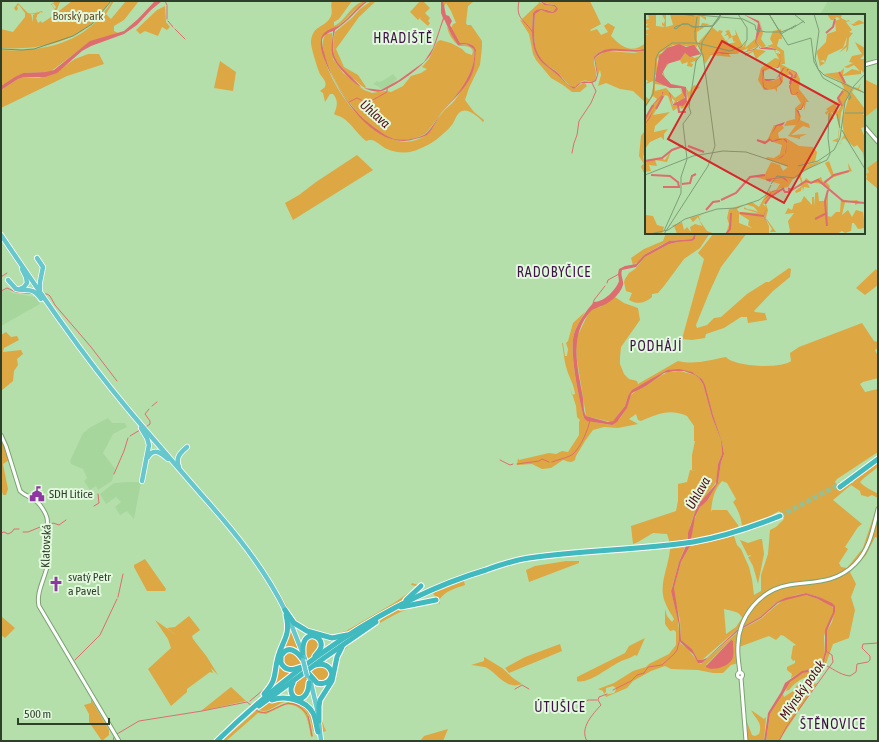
<svg xmlns="http://www.w3.org/2000/svg" width="879" height="742" viewBox="0 0 879 742" font-family="'Asap Condensed',sans-serif">
<rect width="100%" height="100%" fill="#b4dfab"/>
<g fill="#a7d69c">
<path d="M 110,1 L 112,1 L 93,25 L 75,36 L 39,49 L 26,51 L 1,50 L 1,48 L 21,49 L 39,47 L 70,37 L 85,29 L 93,22 Z"/>
<path d="M 828,1 L 878,1 L 878,57 L 864,63 L 864,15 L 820,15 Z"/>
<path d="M 393,74 L 397,79 L 393,83 L 393,84 L 381,90 L 379,87 L 373,84 L 377,81 L 379,82 L 384,80 Z"/>
<path d="M 878,107 L 878,160 L 867,168 L 869,172 L 866,174 L 864,171 L 864,118 Z"/>
<path d="M 8,289 L 12,293 L 35,297 L 40,304 L 1,326 L 1,291 Z"/>
<path d="M 108,418 L 112,423 L 125,423 L 127,427 L 113,434 L 103,453 L 115,469 L 112,481 L 98,490 L 96,486 L 90,490 L 84,481 L 87,478 L 83,469 L 71,464 L 70,461 L 83,433 L 91,427 Z"/>
<path d="M 127,482 L 141,482 L 134,519 L 127,511 L 120,515 L 115,507 L 121,502 L 116,497 L 106,504 L 100,494 L 114,483 Z"/>
</g>
<g fill="#dda743" fill-rule="evenodd">
<path d="M 56,1 L 60,2 L 55,14 L 72,1 L 110,1 C 104,9 98,18 90,25 C 66,45 31,50 1,48 L 1,29 L 13,32 L 25,17 L 25,13 L 19,5 L 17,6 L 18,9 L 16,11 L 14,8 L 18,3 L 28,13 L 31,14 L 33,22 L 33,15 L 35,14 L 29,13 L 35,13 L 42,11 L 40,12 L 42,11 L 43,13 L 41,12 L 37,15 L 37,17 L 36,18 L 38,23 L 41,21 L 42,23 C 47,20 51,17 55,14 L 53,12 L 55,10 L 51,4 L 53,3 L 52,5 L 55,9 L 56,7 L 53,3 Z"/>
<path d="M 112,1 L 114,1 L 106,14 L 111,19 L 126,1 L 139,1 L 124,20 L 114,26 L 114,31 L 118,33 L 87,44 L 50,72 L 23,73 L 1,86 L 1,50 C 31,52 66,47 90,27 C 99,20 106,10 112,1 Z"/>
<path d="M 332,1 L 352,1 L 339,19 L 334,22 L 334,26 C 346,21 352,2 366,1 L 355,10 L 341,24 L 322,36 C 316,75 382,167 426,135 C 433,130 437,119 442,113 C 446,108 451,105 455,100 C 460,93 471,77 473,68 C 475,63 475,56 476,50 C 474,43 466,43 460,43 L 451,28 L 453,24 L 456,23 L 451,11 L 446,3 L 444,7 L 443,1 L 474,1 L 468,6 L 466,23 L 467,25 L 471,25 L 482,41 L 482,47 L 480,65 L 469,88 L 465,100 L 474,112 L 484,120 L 484,121 L 483,122 C 479,117 468,108 462,111 C 456,113 455,122 451,126 C 442,136 432,144 419,149 C 410,154 396,153 387,149 C 379,146 375,137 366,141 C 357,134 352,124 343,118 C 340,116 337,116 334,114 C 337,107 339,101 333,94 L 330,94 L 325,102 L 323,93 L 320,91 L 325,87 C 327,81 323,79 320,74 C 318,70 310,45 311,41 C 313,24 326,28 331,16 C 333,11 330,6 332,1 Z"/>
<path d="M 371,1 L 376,1 L 359,17 L 336,49 L 344,67 L 358,75 L 366,87 L 365,88 C 361,86 359,83 355,80 C 338,66 329,56 335,32 L 352,18 L 360,9 Z"/>
<path d="M 420,1 L 423,1 L 430,8 L 425,13 L 430,18 L 428,21 L 430,23 L 428,26 L 420,19 L 421,17 L 418,20 L 410,12 Z"/>
<path d="M 538,1 L 544,5 L 554,6 L 556,8 L 553,12 C 546,10 539,6 533,13 C 532,32 529,51 545,65 C 548,68 552,70 555,73 C 562,78 566,85 574,89 L 584,82 L 587,86 L 580,92 L 572,92 L 563,85 L 551,78 L 536,60 L 533,54 L 529,34 L 520,20 L 523,21 L 522,19 L 539,3 Z"/>
<path d="M 542,1 L 590,1 L 601,24 L 590,30 L 591,31 L 597,29 L 601,35 L 608,32 L 604,26 L 608,23 L 615,27 L 611,36 C 623,48 631,54 646,43 L 646,50 C 642,48 636,50 631,50 C 621,50 602,46 595,56 C 591,64 599,72 595,80 C 590,83 586,79 582,81 C 579,83 576,86 574,88 C 566,84 562,76 556,71 C 552,68 548,66 545,64 C 531,50 534,31 535,14 L 541,10 L 551,13 L 557,10 L 555,5 L 545,3 Z"/>
<path d="M 165,6 L 166,22 L 170,27 L 167,30 L 162,27 L 158,36 L 145,31 L 140,34 L 136,30 L 157,10 Z"/>
<path d="M 447,26 L 451,34 L 461,45 L 466,44 L 474,49 C 477,68 461,92 448,105 C 440,112 430,132 423,135 C 414,139 403,142 393,139 C 384,136 372,127 365,120 C 360,115 354,109 349,102 C 339,90 314,47 326,34 L 332,33 L 333,59 L 343,73 L 364,90 L 372,93 L 385,91 L 391,92 L 403,86 L 411,76 L 421,73 L 427,69 L 422,67 L 429,59 L 437,42 L 440,40 L 451,43 L 462,49 L 466,53 L 472,55 L 473,51 C 470,45 465,46 459,46 C 453,41 448,34 447,26 Z"/>
<path d="M 608,51 L 634,53 L 644,51 L 646,52 L 646,103 L 633,91 L 620,89 L 606,83 L 598,86 L 601,75 L 600,70 L 598,75 L 595,58 L 604,52 Z"/>
<path d="M 88,54 L 99,54 L 104,64 L 67,76 L 1,108 L 1,90 L 18,79 L 24,77 L 39,78 L 62,68 L 75,59 Z"/>
<path d="M 220,61 L 236,72 L 233,91 L 214,88 Z"/>
<path d="M 864,79 L 878,86 L 878,107 L 864,118 Z"/>
<path d="M 646,129 L 646,153 L 643,156 L 644,162 L 646,163 L 646,177 L 641,167 L 642,165 L 644,164 L 639,156 L 641,136 Z"/>
<path d="M 357,155 L 373,170 L 293,220 L 285,203 L 299,195 L 316,182 Z"/>
<path d="M 878,160 L 878,189 L 866,179 L 867,177 L 866,174 L 869,172 L 867,168 Z"/>
<path d="M 666,233 L 695,233 L 692,239 L 669,241 L 661,245 L 644,255 L 638,262 L 633,265 L 631,258 L 644,249 L 663,241 Z"/>
<path d="M 696,233 L 710,233 L 700,248 L 684,259 L 664,286 L 658,293 L 652,294 L 652,297 C 645,303 638,305 629,300 L 632,293 L 626,291 L 624,282 L 625,279 L 629,273 L 635,269 L 645,257 L 669,244 L 678,242 L 692,241 L 695,239 Z"/>
<path d="M 714,233 L 747,233 L 721,267 L 709,293 L 696,325 L 697,328 L 707,325 L 714,318 L 721,317 L 747,294 L 766,282 L 769,282 L 789,268 L 791,269 L 790,277 L 773,291 L 754,311 L 755,312 L 765,313 L 767,320 L 748,323 L 747,317 L 741,317 L 724,328 L 706,334 L 705,338 L 692,340 L 682,339 L 704,259 L 698,253 Z"/>
<path d="M 876,269 L 878,272 L 878,285 L 865,295 L 856,288 Z"/>
<path d="M 615,297 L 624,303 L 638,308 L 640,320 L 621,347 L 620,357 L 620,364 L 624,374 L 629,379 L 637,381 L 638,384 L 678,361 C 695,365 710,360 726,357 C 734,367 781,369 791,361 L 790,353 L 799,347 L 862,323 L 874,341 L 878,342 L 878,348 L 875,350 L 878,356 L 878,378 L 863,382 L 860,384 L 865,392 L 878,389 L 878,452 L 837,479 L 835,482 L 840,489 L 851,482 L 853,483 L 854,479 L 878,461 L 878,467 L 864,478 L 860,482 C 864,487 872,490 878,494 L 878,498 L 872,495 L 868,497 L 861,495 L 860,491 L 851,485 L 833,500 L 862,524 L 858,527 L 845,547 L 848,549 L 839,563 L 841,567 L 847,568 L 863,548 L 878,503 L 868,543 L 861,554 L 854,563 L 844,571 L 830,578 L 823,580 L 793,583 L 763,595 L 743,619 L 739,628 L 702,660 L 698,660 L 692,649 L 681,640 L 680,620 L 673,591 L 681,562 L 690,546 L 734,536 L 737,545 L 741,549 L 749,567 L 752,579 L 754,595 L 761,591 L 761,575 L 768,554 L 770,530 L 776,527 L 784,519 L 779,511 L 763,520 L 742,528 C 742,518 738,510 733,502 L 736,499 L 727,483 L 722,481 C 714,490 712,500 711,512 L 712,510 L 727,510 L 738,525 L 739,529 L 691,540 L 693,523 L 698,511 L 702,504 L 707,501 L 718,483 L 721,462 L 724,454 L 722,442 L 715,422 L 702,379 L 695,374 L 683,370 L 667,370 L 639,387 L 628,396 L 625,406 L 614,420 L 611,422 L 586,416 L 577,360 L 576,343 L 578,335 L 587,316 L 592,309 L 600,307 ZM 724,609 C 731,611 740,611 742,618 L 736,627 L 726,634 Z"/>
<path d="M 585,312 C 581,319 576,327 574,334 C 569,355 579,397 584,418 L 594,422 L 611,425 C 622,421 628,405 631,395 L 637,390 L 646,386 L 660,376 L 668,372 L 680,371 L 695,375 L 699,378 L 703,384 L 712,417 L 721,440 L 722,454 L 718,464 L 717,481 L 704,499 L 697,506 L 690,526 L 688,541 L 668,544 L 669,540 L 667,534 L 653,533 L 638,542 L 633,544 L 631,526 L 676,511 L 678,501 L 678,484 L 687,482 L 690,470 L 698,471 L 692,470 L 692,455 L 695,441 L 694,441 L 694,426 L 687,416 C 670,408 657,414 641,421 L 638,420 L 636,414 L 629,419 L 638,424 L 618,428 L 604,427 L 593,430 L 585,441 L 576,456 L 575,460 C 570,464 568,461 563,460 L 551,468 L 542,469 L 532,464 L 517,465 L 518,458 L 519,460 L 549,453 L 556,454 L 562,451 L 568,452 L 579,435 L 579,422 L 580,420 L 577,417 L 576,406 L 570,387 L 572,395 L 575,394 C 574,385 570,379 567,370 C 564,360 564,354 562,343 L 563,343 L 565,356 L 567,356 L 568,349 L 566,343 L 568,341 L 573,323 Z"/>
<path d="M 6,332 L 11,337 L 17,336 L 19,340 L 4,348 L 3,352 L 21,350 L 23,354 L 17,359 L 18,365 L 14,371 L 13,381 L 1,391 L 1,335 Z"/>
<path d="M 1,438 L 9,460 L 3,464 L 8,489 L 6,495 L 3,495 L 1,488 Z"/>
<path d="M 876,522 L 878,523 L 878,538 L 875,537 L 866,555 L 850,572 L 856,584 L 851,597 L 855,610 L 849,638 L 833,644 L 823,672 C 809,676 798,678 789,690 L 786,691 C 789,675 807,672 821,667 L 826,656 L 827,631 L 832,622 L 835,607 L 819,597 L 806,593 L 796,595 L 777,602 L 760,617 L 744,626 C 745,619 750,610 756,605 C 778,583 793,588 820,583 C 838,580 856,566 866,551 C 872,542 874,532 876,522 Z"/>
<path d="M 760,539 L 762,539 L 764,554 L 758,584 L 753,566 L 748,557 L 751,556 L 750,555 L 748,556 L 740,540 L 748,543 Z"/>
<path d="M 685,547 L 679,562 L 671,591 L 678,620 L 680,643 L 688,649 L 698,662 L 701,664 L 739,631 L 736,648 L 738,663 L 731,665 L 723,673 L 713,673 L 698,670 L 671,669 L 665,666 L 651,671 L 633,681 L 627,688 L 606,697 L 605,695 L 614,693 L 616,690 L 616,688 L 613,686 L 606,688 L 606,692 L 604,694 L 603,691 L 598,689 L 614,683 L 633,671 L 646,667 L 649,664 L 669,654 L 676,645 L 676,632 L 674,630 L 670,631 L 665,624 L 665,609 L 667,616 L 672,622 L 674,619 C 671,614 667,608 665,602 C 658,585 669,566 670,549 ZM 731,640 C 734,644 733,645 733,650 C 733,661 731,662 721,667 L 706,665 Z"/>
<path d="M 145,559 L 166,589 L 165,591 L 147,591 L 134,567 L 134,565 Z"/>
<path d="M 566,561 L 579,561 L 579,563 L 529,582 L 526,570 L 535,566 Z"/>
<path d="M 464,581 L 465,585 C 456,588 445,591 439,600 L 440,605 L 433,593 Z"/>
<path d="M 412,583 L 418,585 L 419,587 C 400,602 384,612 363,624 C 355,628 347,634 338,636 C 328,639 303,631 295,623 C 288,616 284,603 279,594 L 280,594 L 293,617 L 301,624 L 322,634 L 332,635 L 346,631 L 394,603 L 417,587 L 416,586 L 411,585 Z"/>
<path d="M 806,595 C 812,597 831,602 833,608 C 835,615 825,630 824,637 C 824,646 827,656 821,664 C 817,670 807,669 801,672 C 798,674 794,676 791,678 L 792,674 L 787,670 L 787,667 L 795,663 L 795,660 L 793,661 L 791,658 L 793,646 L 796,645 L 784,636 L 781,635 L 776,640 L 769,636 L 739,647 L 740,637 L 742,629 C 749,625 756,622 762,618 C 777,605 784,596 806,595 Z"/>
<path d="M 436,602 L 438,606 L 436,603 L 433,603 C 423,605 413,607 403,611 C 389,616 350,641 342,653 C 337,662 338,673 334,682 C 331,688 327,693 324,698 C 319,708 321,721 326,731 L 322,732 L 319,708 L 342,648 L 384,618 L 400,609 Z"/>
<path d="M 1,616 L 15,628 L 5,638 L 1,635 L 1,631 L 2,632 L 1,630 Z"/>
<path d="M 189,616 L 200,630 L 192,636 L 193,639 L 207,657 L 218,675 L 211,668 L 213,673 L 210,672 L 187,689 L 187,692 L 171,706 L 148,669 L 171,648 L 168,639 L 155,620 L 179,637 L 167,628 L 175,627 Z"/>
<path d="M 289,625 L 299,652 L 296,649 L 287,649 L 279,662 L 292,671 L 272,686 L 278,660 Z"/>
<path d="M 314,637 L 320,644 L 317,652 L 308,660 L 303,649 L 303,642 Z"/>
<path d="M 645,638 L 637,656 L 635,655 C 632,657 627,659 624,660 C 612,664 589,685 577,681 L 577,677 L 625,653 L 629,646 Z"/>
<path d="M 560,644 L 562,651 L 509,673 L 505,668 L 525,657 Z"/>
<path d="M 290,650 L 301,660 L 302,664 L 290,669 L 281,661 L 281,658 Z"/>
<path d="M 484,657 L 502,668 L 513,678 L 522,684 C 506,690 499,675 487,668 C 483,666 476,666 471,665 L 484,661 Z"/>
<path d="M 321,664 L 330,671 L 328,679 L 319,683 L 311,673 L 310,670 Z"/>
<path d="M 304,674 C 309,680 308,688 306,695 L 295,696 L 292,685 Z"/>
<path d="M 817,683 L 779,741 L 766,741 L 770,714 L 783,694 L 784,697 L 793,691 L 794,692 L 794,690 L 797,685 L 807,694 L 814,684 Z"/>
<path d="M 231,687 L 246,701 L 201,711 Z"/>
<path d="M 91,699 L 109,730 L 109,735 L 102,741 L 89,722 L 89,714 L 84,705 L 91,703 Z"/>
<path d="M 276,699 L 297,702 L 311,712 L 316,732 L 313,731 C 311,719 309,709 296,704 C 292,702 288,700 284,702 C 275,705 268,714 259,710 L 259,708 L 257,711 L 266,712 L 288,702 C 309,706 310,718 313,736 L 311,737 C 308,719 307,707 287,704 L 266,714 L 258,713 L 226,741 L 222,741 L 259,708 Z"/>
<path d="M 751,710 L 764,719 L 766,717 L 764,741 L 748,741 L 747,722 L 752,735 L 755,736 L 759,734 C 763,722 756,720 751,710 Z"/>
<path d="M 448,729 L 443,741 L 420,741 L 424,736 Z"/>
</g>
<g fill="#de6d70">
<path d="M 162,1 L 151,10 L 137,25 L 124,34 L 91,46 L 82,51 L 57,73 L 45,77 L 24,77 L 18,79 L 1,90 L 1,86 L 15,77 L 23,73 L 46,72 L 54,70 L 90,41 L 124,31 L 138,19 L 154,2 Z"/>
<path d="M 366,1 L 368,1 C 356,10 348,22 335,30 C 327,63 343,66 361,87 C 352,82 336,66 333,57 C 330,48 333,39 333,31 C 328,33 323,35 322,40 C 322,44 323,49 324,52 C 331,83 353,113 378,130 C 383,134 388,137 394,139 C 404,141 415,139 424,135 C 432,130 439,114 446,107 C 460,93 477,69 474,49 L 466,44 L 458,45 L 451,34 L 444,19 C 439,31 437,43 431,54 C 423,67 396,86 382,91 C 377,93 369,90 364,88 L 381,90 L 399,80 L 424,62 L 433,48 L 443,18 L 441,13 L 441,1 L 443,1 L 446,15 L 449,16 L 452,21 L 450,25 L 460,43 C 466,43 474,43 476,50 C 475,58 475,67 472,74 C 466,89 452,100 442,112 C 437,119 433,130 427,135 C 423,137 419,138 415,139 C 378,151 345,103 331,74 C 327,66 319,50 321,40 C 322,29 335,29 341,24 C 350,17 356,8 366,1 Z"/>
<path d="M 540,1 L 547,4 L 555,5 L 558,9 C 554,16 547,12 541,10 L 535,14 C 534,32 531,51 546,64 C 550,68 555,70 559,74 C 563,79 568,87 575,87 C 585,77 586,85 595,80 L 597,75 L 594,57 C 607,42 627,53 643,49 L 646,50 L 646,52 L 644,51 C 628,54 608,45 595,58 L 598,75 L 596,81 L 592,83 L 581,83 L 574,89 C 566,85 562,78 555,73 C 552,70 548,68 545,65 C 529,52 532,32 533,13 C 539,6 545,10 553,12 L 556,8 L 554,6 L 544,5 Z"/>
<path d="M 695,233 L 696,233 L 695,239 L 692,241 L 678,242 L 669,244 L 645,257 L 636,267 L 622,270 C 620,276 624,280 623,285 C 620,295 609,304 599,307 C 596,309 594,308 591,311 C 568,335 578,369 583,398 C 584,404 583,411 586,416 L 608,422 L 613,421 L 625,406 L 628,396 L 632,390 L 667,370 L 679,369 L 692,372 L 702,379 L 705,385 L 713,415 L 722,442 L 724,454 L 721,462 L 718,483 L 707,501 L 700,507 L 695,517 L 690,546 L 681,562 L 674,588 L 680,625 L 681,640 L 692,649 L 698,660 L 702,660 L 707,658 L 737,630 L 760,617 L 777,602 L 785,598 L 806,593 L 819,597 L 832,603 L 835,606 L 835,612 L 827,631 L 827,651 L 823,665 L 817,670 L 803,673 L 790,682 L 783,694 L 770,714 L 766,741 L 764,741 L 768,713 L 781,692 L 785,683 L 802,671 L 816,668 L 822,664 L 825,651 L 825,630 L 833,612 L 833,607 L 818,599 L 806,595 L 786,600 L 778,603 L 761,618 L 738,631 L 702,663 L 698,663 L 693,654 L 679,641 L 679,625 L 671,591 L 672,588 L 679,562 L 688,541 L 688,533 L 697,506 L 716,484 L 718,464 L 722,454 L 721,440 L 712,417 L 703,384 L 699,378 L 695,375 L 684,371 L 674,371 L 664,373 L 646,386 L 632,393 L 631,395 L 627,408 L 617,422 L 612,425 L 587,421 L 584,418 C 579,398 569,353 574,334 C 578,322 586,311 594,302 C 604,302 616,290 619,281 L 618,274 L 619,269 L 625,266 L 636,264 L 644,255 L 669,241 L 692,239 Z"/>
<path d="M 731,640 L 733,641 C 733,646 734,653 733,657 C 731,666 713,672 706,667 L 706,666 Z"/>
</g>
<g fill="none" stroke-linecap="round" stroke-linejoin="round">
<g stroke="#de6d70" stroke-width="1">
<path d="M 165,1 L 167,5"/>
<path d="M 519,1 C 515,20 525,19 533,33"/>
<path d="M 167,6 L 167,19"/>
<path d="M 168,21 L 173,27"/>
<path d="M 175,29 L 185,39"/>
<path d="M 349,102 L 357,98 L 365,102 L 371,101 L 387,92 L 387,88"/>
<path d="M 572,153 L 574,143 L 577,135 L 579,121 L 591,103 L 596,91 L 592,83"/>
<path d="M 1,277 L 7,273"/>
<path d="M 607,283 L 608,280 L 619,274"/>
<path d="M 1,291 L 7,288 L 16,292 L 35,294"/>
<path d="M 44,294 L 47,294 L 50,296 L 55,305 L 91,347 L 117,381"/>
<path d="M 593,304 L 594,300 L 605,286"/>
<path d="M 152,406 L 157,402"/>
<path d="M 146,427 L 150,424 L 150,421 L 145,414 L 149,409"/>
<path d="M 130,436 L 140,430"/>
<path d="M 500,460 L 510,465 L 513,464"/>
<path d="M 552,462 C 557,460 570,457 573,454 C 581,447 588,430 590,420"/>
<path d="M 517,464 L 539,461 L 542,459 L 549,462"/>
<path d="M 114,474 L 124,451 L 128,438"/>
<path d="M 94,506 L 99,503 L 98,494"/>
<path d="M 50,525 L 53,523 L 59,525 L 66,520"/>
<path d="M 23,532 L 28,532 L 45,525"/>
<path d="M 1,533 L 4,532 L 8,534 L 12,532 L 14,529 L 19,529"/>
<path d="M 118,597 L 123,574"/>
<path d="M 75,660 L 100,635 L 117,599"/>
<path d="M 822,664 C 832,667 839,675 850,676 L 856,672 L 857,664 L 868,662 L 870,660 L 870,656 L 862,648 L 863,644 L 878,643"/>
<path d="M 810,671 L 813,675"/>
<path d="M 515,689 L 522,685 L 529,689"/>
<path d="M 613,690 L 631,681 L 637,675 L 644,673 L 648,667 L 662,665 L 674,654 L 677,650 L 679,642"/>
<path d="M 250,701 L 263,690"/>
<path d="M 580,706 L 588,700 L 597,700"/>
<path d="M 255,709 C 270,724 286,686 307,714"/>
<path d="M 308,716 L 312,736"/>
<path d="M 117,734 L 139,721 L 202,711 L 247,702 L 253,707"/>
<path d="M 113,741 L 114,737"/>
<path d="M 587,741 C 579,728 593,714 601,705 L 598,700 L 599,697 L 607,694"/>
<path d="M 779,741 L 787,726 L 833,662 L 832,655 L 826,651"/>
</g>
<path stroke="#99bf91" stroke-width="5" stroke-dasharray="5 2.5" stroke-linecap="butt" d="M 780,516 L 840,484"/>
<g stroke="#7aa271" stroke-width="5">
<g id="secondary">
<path d="M 864,65 L 878,61"/>
<path d="M 864,126 L 878,142"/>
<path d="M 1,435 L 6,446 L 20,491 C 26,497 34,497 40,505 C 43,509 46,513 47,518 C 49,527 45,535 46,543 C 46,551 50,559 47,567 C 44,580 36,593 39,606 L 119,741"/>
<circle cx="740" cy="675" r="2.5"/>
<path d="M 740,673 C 739,664 737,654 738,645 C 739,616 760,590 789,585 C 814,581 835,584 855,564 C 870,549 873,529 878,509"/>
<path d="M 741,678 L 746,741"/>
</g>
</g>
<g stroke="#fff" stroke-width="6">
<g id="trunk">
<path d="M 1,235 C 41,294 81,353 127,408 C 151,437 176,465 200,493 C 233,530 264,567 286,612"/>
<path d="M 37,258 L 43,267 L 40,282 L 40,290"/>
<path d="M 8,280 L 16,289 C 28,292 32,286 41,299"/>
<path d="M 20,289 L 24,287 L 27,283 L 26,277 L 22,269"/>
<path d="M 141,428 L 147,438 L 149,445 L 142,481"/>
<path d="M 148,457 C 154,447 161,453 168,459"/>
<path d="M 179,467 C 175,458 180,453 187,447"/>
<path d="M 289,619 L 305,659"/>
<path d="M 309,675 L 318,713 L 321,741"/>
</g>
</g>
<g stroke="#fff" stroke-width="7">
<g id="motorway">
<path d="M 840,487 L 878,459"/>
<path d="M 406,600 L 421,586"/>
<path d="M 401,607 L 436,600"/>
<path d="M 285,610 L 294,623 L 307,631 L 332,638 L 347,635"/>
<path d="M 303,653 C 301,627 324,635 321,647 C 320,651 317,653 315,656"/>
<path d="M 301,667 C 293,670 286,672 281,663 L 281,656 C 288,644 297,651 303,660"/>
<path d="M 309,674 L 317,683 C 325,685 330,682 332,674 C 330,665 323,663 315,665"/>
<path d="M 293,683 C 284,699 308,708 309,683"/>
<path d="M 264,694 C 278,678 273,676 278,657 C 283,639 291,636 286,615"/>
<path d="M 272,700 C 285,695 306,700 313,713 C 316,719 316,726 318,732"/>
<path d="M 259,706 L 324,658 L 376,622"/>
<path d="M 319,721 L 319,706 L 320,700 L 332,681 L 337,657 L 342,647"/>
<path d="M 217,741 C 292,668 385,600 486,570 C 500,565 514,560 529,558 C 583,550 639,550 693,542 C 723,537 752,527 780,516"/>
</g>
</g>
<use href="#secondary" stroke="#fff" stroke-width="3"/>
<use href="#trunk" stroke="#66c7cc" stroke-width="4.5"/>
<use href="#motorway" stroke="#40b9bf" stroke-width="5"/>
<path stroke="#73926d" stroke-width="1" d="M 1,49 L 22,50 L 34,49 L 73,36 L 92,24 L 111,1"/>
<g stroke="#fff" stroke-width="6" stroke-linecap="butt">
<path id="trunk-bridge" d="M 303,660 L 307,676"/>
</g>
<use href="#trunk-bridge" stroke="#66c7cc" stroke-width="4.5"/>
</g>
<defs>
<g id="civic-bare" transform="scale(1.2)"><path d="M-.6-6.5H3V-4.5H.6V-3L4-1V1h2V6H-6V1h2V-1L-.6-3ZM-1.2 2.5V6h2.4V2.5Z" fill="#8e36a2" stroke="#e3f9de" stroke-width="2.5" paint-order="stroke"/></g>
<g id="church-bare" transform="scale(1.2)"><path d="M-1.2-6h2.4v3.5h3.3v2.4h-3.3V6h-2.4V-.1h-3.3v-2.4h3.3Z" fill="#8e36a2" stroke="#e3f9de" stroke-width="2.5" paint-order="stroke"/></g>
</defs>
<g fill-rule="evenodd">
<use href="#civic-bare" x="37" y="494"/>
<use href="#church-bare" x="56" y="584"/>
</g>
<g text-anchor="middle" dominant-baseline="central" stroke-width="4" stroke-linejoin="round" paint-order="stroke">
<g font-size="12" fill="#674e22" stroke="#e3f9de">
<text x="78" y="16">Borský park</text>
</g>
<g font-size="12" fill="#2e3f2a" stroke="#e3f9de" text-anchor="start">
<text x="49" y="494">SDH Litice</text>
<text x="68" y="577">svatý Petr<tspan x="68" dy="14">a Pavel</tspan></text>
</g>
<g font-size="12" fill="#2e3f2a" stroke="#e3f9de">
<text transform="translate(46 546) rotate(-88)">Klatovská</text>
</g>
<g font-size="13" font-style="italic" fill="#500712" stroke="#e3f9de">
<text transform="translate(375 114) rotate(41)">Úhlava</text>
<text transform="translate(698 493) rotate(-60)">Úhlava</text>
<text transform="translate(802 690) rotate(-55)">Mlýnský potok</text>
</g>
<g font-size="14" letter-spacing="1" fill="#3e1447" stroke="#e3f9de">
<text x="403" y="38">HRADIŠTĚ</text>
<text x="554" y="272">RADOBYČICE</text>
<text x="656" y="346">PODHÁJÍ</text>
<text x="560" y="707">ÚTUŠICE</text>
<text x="833" y="724">ŠTĚNOVICE</text>
</g>
</g>
<g transform="translate(645 14)">
<rect width="220" height="220" fill="#b4dfab"/>
<path d="M 3,0 L 21,0 L 21,13 L 28,11 L 25,0 L 51,0 L 61,3 L 61,6 L 55,2 L 54,15 L 57,9 L 64,10 L 52,18 L 52,33 L 28,31 L 13,40 L 18,39 L 12,45 L 13,61 L 10,61 L 10,67 L 26,74 L 32,72 L 40,80 L 39,86 L 32,87 L 32,89 L 29,89 L 30,87 L 26,83 L 27,91 L 34,90 L 37,92 L 43,86 L 41,74 L 44,78 L 49,71 L 55,73 L 48,79 L 43,92 L 36,95 L 35,92 L 28,97 L 23,82 L 20,81 L 8,101 L 25,98 L 10,112 L 9,118 L 23,115 L 19,120 L 19,126 L 16,123 L 5,128 L 0,135 L 0,104 L 12,85 L 8,82 L 0,94 L 0,82 L 5,86 L 9,70 L 8,67 L 1,70 L 3,67 L 0,65 L 0,21 L 4,20 L 1,20 L 0,16 L 5,15 L 0,13 L 4,9 L 0,11 L 0,6 L 4,5 ZM 11,0 L 17,1 L 20,6 L 19,10 L 17,8 L 17,11 L 20,13 L 11,12 ZM 10,70 L 35,74 L 37,79 L 30,84 L 21,74 L 10,77 ZM 182,0 L 197,0 L 196,4 L 202,7 L 203,6 L 209,9 L 214,6 L 220,9 L 209,12 L 204,9 L 207,10 L 211,9 L 209,9 L 205,7 L 201,8 L 207,16 L 204,18 L 208,19 L 204,24 L 203,36 L 201,38 L 202,33 L 194,39 L 201,31 L 202,23 L 198,34 L 183,41 L 180,49 L 179,46 L 175,47 L 180,49 L 175,52 L 172,39 L 170,45 L 172,37 L 181,28 L 182,20 L 191,17 L 190,7 L 195,5 L 192,3 L 188,6 L 186,6 ZM 115,7 L 118,19 L 116,25 L 121,32 L 117,34 L 111,28 L 116,15 ZM 67,13 L 73,18 L 74,16 L 78,17 L 76,20 L 81,27 L 84,24 L 83,21 L 79,22 L 82,19 L 80,17 L 84,16 L 87,23 L 82,26 L 83,30 L 91,28 L 88,27 L 87,22 L 91,21 L 90,15 L 98,33 L 102,26 L 100,34 L 110,25 L 113,32 L 101,38 L 103,34 L 91,40 L 83,39 L 86,43 L 66,41 L 60,50 L 53,29 ZM 136,15 L 137,25 L 134,25 L 132,32 L 139,37 L 140,50 L 136,50 L 152,59 L 155,65 L 154,75 L 164,88 L 161,88 L 159,97 L 159,91 L 156,96 L 152,95 L 156,102 L 155,106 L 164,110 L 165,114 L 158,112 L 146,121 L 162,120 L 155,123 L 155,125 L 143,122 L 151,111 L 139,112 L 142,107 L 150,105 L 150,94 L 156,89 L 151,81 L 147,81 L 145,77 L 145,67 L 148,66 L 146,61 L 138,62 L 138,68 L 132,74 L 132,78 L 130,75 L 119,76 L 113,66 L 116,54 L 130,44 L 134,45 L 129,36 L 122,36 L 130,35 L 131,39 L 135,40 L 135,38 L 131,35 L 122,32 L 128,30 L 125,25 L 128,17 ZM 128,53 L 135,53 L 136,63 L 128,67 L 120,66 L 118,58 ZM 210,28 L 220,34 L 220,40 L 215,45 L 220,45 L 220,60 L 216,56 L 216,60 L 198,62 L 201,69 L 207,73 L 196,99 L 193,128 L 185,137 L 193,128 L 187,127 L 193,124 L 194,113 L 191,100 L 186,98 L 189,105 L 183,106 L 184,98 L 181,101 L 180,98 L 183,97 L 181,95 L 192,88 L 191,94 L 193,92 L 191,96 L 188,96 L 193,97 L 197,90 L 193,89 L 192,84 L 199,74 L 195,67 L 179,60 L 195,58 L 199,54 L 198,61 L 207,55 L 215,57 L 209,51 L 203,54 L 199,53 L 208,49 L 204,48 L 207,42 L 217,40 L 213,34 L 206,41 L 213,34 ZM 111,35 L 121,37 L 111,45 L 108,38 L 100,42 L 100,40 ZM 40,39 L 50,44 L 54,42 L 51,49 L 50,47 L 45,49 L 48,50 L 47,53 L 42,52 L 43,48 L 37,50 L 35,46 L 25,48 L 18,57 L 20,64 L 17,59 L 17,57 L 20,52 L 22,50 L 27,47 L 35,46 ZM 216,69 L 214,75 L 220,79 L 209,75 L 207,78 L 220,95 L 218,101 L 220,101 L 220,113 L 216,114 L 220,124 L 219,126 L 220,126 L 220,145 L 219,145 L 218,139 L 212,131 L 209,133 L 199,124 L 195,128 L 197,131 L 195,129 L 192,134 L 199,121 L 197,106 L 205,79 L 209,73 L 213,74 ZM 129,111 L 137,111 L 139,114 L 133,119 L 134,124 L 141,124 L 154,132 L 168,133 L 172,138 L 170,148 L 153,153 L 177,147 L 155,160 L 158,169 L 161,164 L 166,168 L 176,163 L 178,168 L 182,165 L 187,163 L 180,149 L 184,147 L 189,161 L 204,157 L 203,149 L 207,157 L 183,165 L 181,168 L 185,172 L 184,175 L 178,170 L 162,168 L 165,174 L 159,173 L 158,177 L 157,172 L 156,177 L 151,179 L 150,177 L 157,172 L 153,173 L 156,168 L 154,162 L 148,165 L 143,173 L 133,175 L 135,177 L 118,190 L 121,193 L 120,191 L 126,186 L 121,190 L 123,196 L 121,204 L 131,218 L 125,218 L 127,215 L 119,202 L 121,196 L 118,202 L 124,212 L 124,220 L 81,220 L 84,210 L 82,204 L 84,195 L 107,188 L 114,193 L 123,177 L 123,179 L 125,176 L 126,178 L 131,176 L 135,170 L 106,162 L 119,162 L 126,148 L 135,151 L 138,157 L 143,153 L 121,145 L 122,143 L 129,144 L 135,140 L 137,131 L 125,127 L 119,130 L 112,126 L 122,127 ZM 100,190 L 109,193 L 113,198 L 108,196 L 102,195 L 99,193 L 99,195 L 113,199 L 94,198 L 92,195 ZM 94,200 L 104,206 L 103,211 L 107,214 L 94,209 ZM 27,135 L 22,148 L 10,146 L 12,152 L 4,151 L 6,157 L 0,158 L 0,146 L 16,144 L 20,146 ZM 183,177 L 183,202 L 186,203 L 191,198 L 195,198 L 196,185 L 204,187 L 212,186 L 215,189 L 210,191 L 210,188 L 200,188 L 197,201 L 203,196 L 207,203 L 211,196 L 218,198 L 220,214 L 213,215 L 209,209 L 207,209 L 206,217 L 200,219 L 197,217 L 192,220 L 143,220 L 145,217 L 143,207 L 149,199 L 140,200 L 143,194 L 147,196 L 149,190 L 156,188 L 159,182 L 167,191 L 167,183 L 169,183 L 170,192 L 170,179 L 173,178 L 174,187 L 180,187 ZM 0,190 L 1,201 L 8,202 L 12,211 L 19,213 L 17,220 L 0,220 ZM 59,200 L 54,202 L 55,207 L 62,217 L 70,220 L 32,220 L 29,212 L 26,212 L 37,208 L 39,216 L 42,213 L 46,218 L 45,213 L 50,210 L 57,212 L 53,203 L 48,208 L 45,204 Z" fill="#dda743" fill-rule="evenodd"/>
<path d="M 98,0 L 114,7 L 116,15 L 111,28 L 114,32 L 115,34 L 122,33 L 131,35 L 135,41 L 136,44 L 134,53 L 133,54 L 119,55 L 119,65 L 117,56 L 119,73 L 124,76 L 134,71 L 136,68 L 135,66 L 134,62 L 131,65 L 129,66 L 124,67 L 121,67 L 119,65 L 131,65 L 138,54 L 140,53 L 142,57 L 142,55 L 144,55 L 149,57 L 151,58 L 152,59 L 151,64 L 148,64 L 149,67 L 150,68 L 150,69 L 147,68 L 145,72 L 147,80 L 149,80 L 150,81 L 152,78 L 154,78 L 159,81 L 160,85 L 158,93 L 156,96 L 151,95 L 154,97 L 155,104 L 155,105 L 152,109 L 140,108 L 138,111 L 132,112 L 124,124 L 128,127 L 132,125 L 140,125 L 142,127 L 142,129 L 141,138 L 140,140 L 137,143 L 131,146 L 123,154 L 121,165 L 137,163 L 140,164 L 142,166 L 143,168 L 137,175 L 127,178 L 123,183 L 118,187 L 122,194 L 119,202 L 124,212 L 124,220 L 124,212 L 118,202 L 122,194 L 118,187 L 127,177 L 137,175 L 143,168 L 137,164 L 127,165 L 125,168 L 121,166 L 123,154 L 131,146 L 140,140 L 142,129 L 138,125 L 127,128 L 124,125 L 131,111 L 140,108 L 152,109 L 155,104 L 151,95 L 156,95 L 160,86 L 159,81 L 154,78 L 150,81 L 146,80 L 144,72 L 147,68 L 150,69 L 149,67 L 148,64 L 151,59 L 144,55 L 142,58 L 140,53 L 135,61 L 137,68 L 135,71 L 124,76 L 120,75 L 118,73 L 117,56 L 133,53 L 136,44 L 132,36 L 116,35 L 114,34 L 114,31 L 113,33 L 109,36 L 91,40 L 78,40 L 74,39 L 63,41 L 56,40 L 45,43 L 40,39 L 35,46 L 22,50 L 17,60 L 26,70 L 41,73 L 42,88 L 38,92 L 28,91 L 24,79 L 18,78 L 17,82 L 9,90 L 9,95 L 5,104 L 2,108 L 0,110 L 9,95 L 8,90 L 17,81 L 17,78 L 25,79 L 28,90 L 40,84 L 36,74 L 25,74 L 10,67 L 14,42 L 22,34 L 34,30 L 41,33 L 49,31 L 56,40 L 63,41 L 74,38 L 92,40 L 109,35 L 113,32 L 110,28 L 113,9 Z" fill="#de6d70"/>
<path fill="none" stroke="#de6d70" stroke-width="2" d="M 181,19 L 188,13 L 190,5M 144,58 L 147,61 L 145,70M 194,58 L 200,69M 33,91 L 34,98 L 41,98M 197,92 L 193,84 L 198,77M 11,95 L 18,82M 0,105 L 8,91M 112,126 L 120,129 L 125,125M 43,132 L 59,138M 0,147 L 17,144 L 27,136 L 38,132M 6,161 L 25,162 L 34,169M 179,169 L 189,161 L 204,157M 37,170 L 45,169 L 47,162 L 51,160M 18,173 L 34,173 L 33,168M 138,175 L 140,178 L 144,178 L 144,175 L 147,176 L 161,167 L 166,169 L 173,166 L 198,187 L 220,189M 76,186 L 91,179 L 105,163 L 120,161M 120,190 L 125,183 L 139,174M 61,196 L 68,188 L 75,187M 95,199 L 119,202M 170,205 L 182,199M 182,212 L 180,187 L 183,176M 81,220 L 85,215 L 86,199"/>
<path fill="none" stroke="#7e9f77" stroke-width="1" d="M 36,0 L 49,2M 76,0 L 76,1 L 75,2 L 74,5 L 68,12 L 49,13 L 47,13 L 43,10 L 37,10 L 31,15 L 29,14 L 30,13 L 38,10 L 43,10 L 49,13 L 67,12 ZM 124,0 L 143,31 L 166,24 L 169,48M 124,0 L 136,20 L 151,11M 149,0 L 160,9M 169,0 L 174,17 L 170,45 L 173,55 L 179,61 L 220,79M 53,1 L 98,5 L 110,11 L 111,16 L 121,18 L 136,18 L 147,14M 146,15 L 159,7M 50,18 L 52,3M 169,48 L 178,64 L 203,78 L 206,83 L 204,86 L 204,82M 0,93 L 8,80 L 11,44 L 14,38 L 27,29 L 52,29 L 85,37 L 96,33 L 102,26 L 102,14 L 93,0M 200,99 L 220,99M 192,100 L 195,114M 197,116 L 204,129M 183,124 L 184,99M 204,129 L 220,155M 153,152 L 173,147 L 189,136 L 195,124 L 200,88 L 208,73 L 220,60M 0,161 L 48,142 L 78,137 L 101,138 L 143,152M 126,170 L 132,162 L 149,164 L 160,156 L 182,146 L 185,140 L 183,124M 19,217 L 36,179 L 36,163 L 42,145 L 38,110 L 46,99 L 44,93 L 51,47 L 56,41 L 57,28 L 76,0M 5,220 L 23,216 L 40,205 L 72,195 L 91,194 L 114,186 L 121,181 L 126,171M 19,220 L 63,152 L 70,132 L 58,41 L 50,25 L 50,17"/>
<path fill="#d62828" fill-opacity="0.15" stroke="#d62828" stroke-width="2" d="M 77,27 L 194,91 L 139,189 L 23,125 Z"/>
<rect width="220" height="220" fill="none" stroke="#2e3f2a" stroke-width="2"/>
</g>
<rect width="879" height="742" fill="none" stroke="#2e3f2a" stroke-width="4"/>
<path d="M18 718v6h91v-6" fill="none" stroke="#2e3f2a" stroke-width="2"/>
<text x="24" y="718" font-size="12" fill="#2e3f2a" stroke="#e3f9de" stroke-width="3" paint-order="stroke">500 m</text>
</svg>
